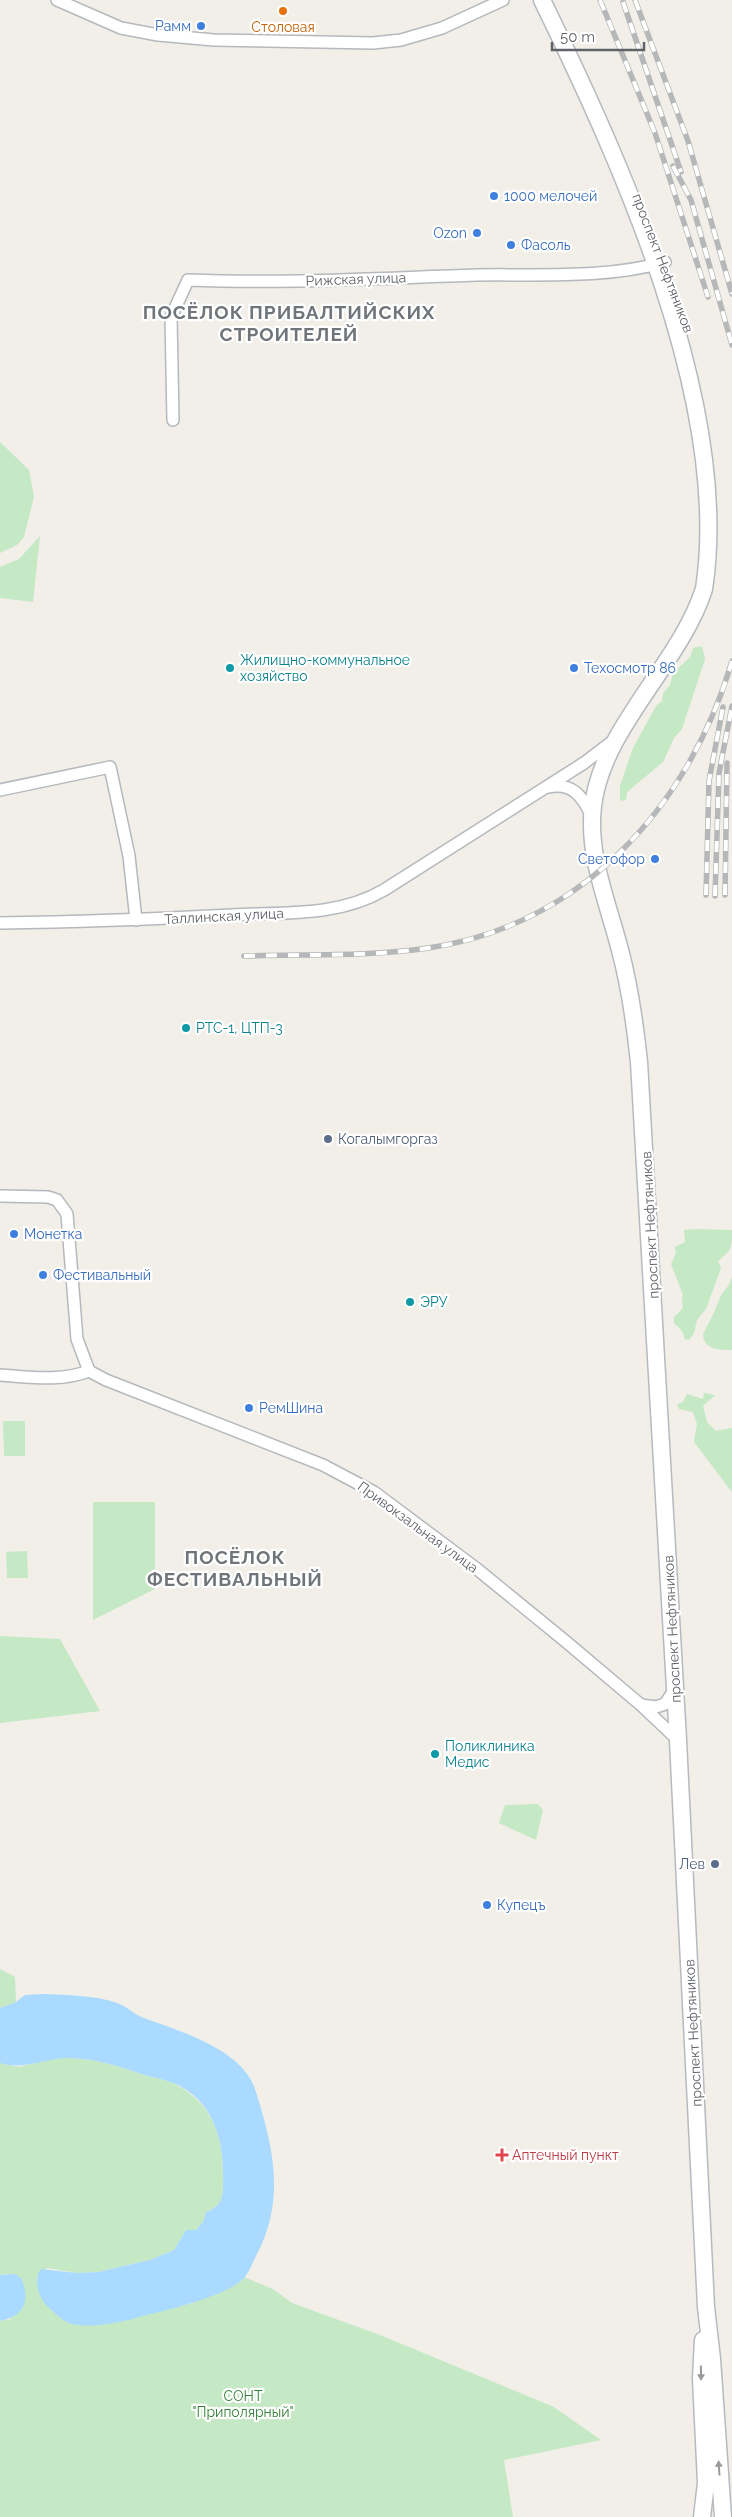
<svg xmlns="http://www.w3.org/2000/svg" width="732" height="2517" viewBox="0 0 732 2517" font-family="Raleway,sans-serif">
<rect width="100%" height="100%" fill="#f1efe8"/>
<g fill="#c5e8c5">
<path d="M 0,442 L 29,470 L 34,497 L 24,537 L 17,545 L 0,553 Z"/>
<path d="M 40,536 L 33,602 L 0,598 L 0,567 L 19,559 Z"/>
<path d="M 702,646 L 705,659 L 682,729 L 674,738 L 663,762 L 627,792 L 626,800 L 622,801 L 620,799 L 620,786 L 633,748 L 656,706 L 662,701 L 663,693 L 670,685 L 673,673 L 690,657 L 693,648 Z"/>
<path d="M 694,1229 L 732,1230 C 732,1250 732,1249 718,1261 L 721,1268 L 706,1309 L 697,1320 L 694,1333 L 689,1340 L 685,1339 L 682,1331 L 674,1323 L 674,1317 L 683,1308 L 682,1296 L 683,1295 L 671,1264 L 676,1253 L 675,1247 L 685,1242 L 684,1230 Z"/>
<path d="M 732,1277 L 732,1350 C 721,1350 703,1350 703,1334 C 710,1322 715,1310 720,1298 C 723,1290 729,1288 732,1277 Z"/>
<path d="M 704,1393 L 715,1395 L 703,1406 L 707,1422 L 716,1431 L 732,1428 L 732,1492 L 694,1442 L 697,1424 L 693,1412 L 679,1409 L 677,1404 L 683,1402 L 687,1394 L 703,1399 Z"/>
<path d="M 3,1421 L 25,1421 L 25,1456 L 4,1456 Z"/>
<path d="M 93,1502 L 155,1502 L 155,1589 L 93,1620 Z"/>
<path d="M 27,1551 L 28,1578 L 7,1578 L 6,1552 Z"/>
<path d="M 0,1636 L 60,1639 L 100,1711 L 0,1723 Z"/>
<path d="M 538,1804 L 543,1810 L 536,1840 L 499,1823 L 505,1805 Z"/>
<path d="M 0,1969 L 15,1977 L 16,2002 L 0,2008 Z"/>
<path d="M 56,2058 C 89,2057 110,2063 141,2074 C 151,2078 162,2078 171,2082 C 211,2101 223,2133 223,2175 C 223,2193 225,2205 206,2212 L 203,2222 L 196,2230 L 186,2230 L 174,2250 L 150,2260 L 98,2272 L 77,2273 L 47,2268 L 37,2276 C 40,2303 49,2311 72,2324 L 193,2303 L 244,2277 L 273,2289 L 292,2303 L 380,2335 L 554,2407 L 601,2440 L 504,2460 L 513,2517 L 0,2517 L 0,2321 L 11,2319 L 15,2274 L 0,2275 L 0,2063 L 19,2067 Z"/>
</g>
<g fill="#aadaff">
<path d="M 43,1994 C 68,1995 93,1995 117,2003 C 127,2006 134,2015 144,2018 C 179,2031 242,2049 255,2089 C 273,2145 286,2199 257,2254 C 253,2261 250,2271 245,2277 C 228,2296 168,2310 143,2316 C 122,2322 93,2329 72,2324 C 64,2322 56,2314 50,2309 C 40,2301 32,2280 41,2269 L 77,2273 L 98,2272 L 150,2260 L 174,2250 L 186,2230 L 196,2230 L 203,2222 L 206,2212 C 226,2205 223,2190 223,2171 C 223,2133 208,2093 167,2081 C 159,2078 150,2077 141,2074 C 118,2066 97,2059 71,2058 C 46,2057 24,2071 0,2063 L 0,2008 L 16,2002 L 25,1995 Z"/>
<path d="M 15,2274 L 21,2278 C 31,2301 24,2316 0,2321 L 0,2275 Z"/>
</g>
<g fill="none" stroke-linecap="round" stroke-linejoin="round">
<g stroke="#b5b8bc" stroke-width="14">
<g id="minor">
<path d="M 57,0 L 121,28 L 158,35 L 214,40 L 373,43 L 401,40 L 442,28 L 503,0"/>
<path d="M 173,420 L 171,317 L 188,280 C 285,284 381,278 477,275 C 538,274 606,279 665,262"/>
<path d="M 549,787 C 572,782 583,797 591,815"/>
<path d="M 0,790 L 110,767 L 129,856 L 136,920"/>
<path d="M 0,923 C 77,922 155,919 232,915 C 283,912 338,917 384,890 L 584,763 L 614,740"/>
<path d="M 0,1196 L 48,1197 L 57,1200 L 67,1214 L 77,1339 L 89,1371"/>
<path d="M 89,1371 L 106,1380 L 323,1465 L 374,1492 L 477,1569 L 564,1640 L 641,1705 L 678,1740"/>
<path d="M 0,1375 C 31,1377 60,1382 89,1371"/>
<path d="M 641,1705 L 656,1707 L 665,1704 L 675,1689"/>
</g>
</g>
<g stroke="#b6babf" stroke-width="19">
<g id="secondary">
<path d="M 542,0 C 621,162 732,405 704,589 C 680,664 602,728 593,806 C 587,855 608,903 620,950 C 630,987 635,1024 639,1062 L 678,1740 L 706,2307 L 712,2359 L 723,2517"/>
<path d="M 702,2517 L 706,2483 L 701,2378 L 703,2340"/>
</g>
</g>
<use href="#minor" stroke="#fff" stroke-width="11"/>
<use href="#secondary" stroke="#fff" stroke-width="16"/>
<g stroke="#b6b7b8" stroke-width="5.5">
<g id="rail">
<path d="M 600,0 L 655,133 L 708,297"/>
<path d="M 635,0 L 688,141 L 732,294"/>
<path d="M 623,2 L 681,172"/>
<path d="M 673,166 L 691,200 L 732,345"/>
<path d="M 706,895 L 709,781 L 723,707"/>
<path d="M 725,895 L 727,763"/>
<path d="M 715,896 L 719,773 L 732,706"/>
<path d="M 244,956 C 305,954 368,957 428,948 C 582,926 690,805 732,661"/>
</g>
</g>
<use href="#rail" stroke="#fff" stroke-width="4" stroke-dasharray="11" stroke-linecap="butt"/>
</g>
<defs><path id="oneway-solid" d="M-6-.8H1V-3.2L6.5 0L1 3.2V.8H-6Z" transform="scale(1.25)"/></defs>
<g fill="#979a9d">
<use href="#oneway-solid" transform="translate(701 2373) rotate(89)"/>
<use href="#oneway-solid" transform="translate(719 2468) rotate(-94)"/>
</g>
<circle fill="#e8710a" stroke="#fff" stroke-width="2" cx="283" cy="11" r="5"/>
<g fill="#3f7fe0" stroke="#fff" stroke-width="2">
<circle cx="201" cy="26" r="5"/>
<circle cx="494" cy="196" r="5"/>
<circle cx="477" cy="233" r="5"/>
<circle cx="511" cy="245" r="5"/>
<circle cx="574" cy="668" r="5"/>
<circle cx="655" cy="859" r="5"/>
<circle cx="14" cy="1234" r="5"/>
<circle cx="43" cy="1275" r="5"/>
<circle cx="249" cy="1408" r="5"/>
<circle cx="487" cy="1905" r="5"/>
</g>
<g fill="#0f9aa8" stroke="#fff" stroke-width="2">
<circle cx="230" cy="668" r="5"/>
<circle cx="186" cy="1028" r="5"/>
<circle cx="410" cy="1302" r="5"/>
<circle cx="435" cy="1754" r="5"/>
</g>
<g fill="#5c6f8a" stroke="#fff" stroke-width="2">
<circle cx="328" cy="1139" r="5"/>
<circle cx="715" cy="1864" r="5"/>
</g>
<path fill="#e0444e" stroke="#fff" stroke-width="2" d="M499.5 2147.5h5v5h5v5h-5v5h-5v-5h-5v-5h5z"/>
<g text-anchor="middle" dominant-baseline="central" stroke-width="4.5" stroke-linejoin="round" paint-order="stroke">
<g font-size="14" fill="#366cbe" stroke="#fff" text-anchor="start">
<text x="191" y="26" text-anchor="end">Рамм</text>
<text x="504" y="196">1000 мелочей</text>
<text x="467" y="233" text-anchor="end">Ozon</text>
<text x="521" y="245">Фасоль</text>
<text x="584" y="668">Техосмотр 86</text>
<text x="645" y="859" text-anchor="end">Светофор</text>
<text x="24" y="1234">Монетка</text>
<text x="53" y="1275">Фестивальный</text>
<text x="259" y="1408">РемШина</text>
<text x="497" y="1905">Купецъ</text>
</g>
<g font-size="14" fill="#c56008" stroke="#fff">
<text x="283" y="27">Столовая</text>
</g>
<g font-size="14" fill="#5f6368" stroke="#fff">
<text transform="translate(663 263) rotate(69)">проспект Нефтяников</text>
<text transform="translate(356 279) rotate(-2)">Рижская улица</text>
<text transform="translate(224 916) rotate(-3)">Таллинская улица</text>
<text transform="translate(650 1225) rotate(-93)">проспект Нефтяников</text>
<text transform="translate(418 1527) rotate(36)">Привокзальная улица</text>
<text transform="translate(672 1629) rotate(-93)">проспект Нефтяников</text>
<text transform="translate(693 2033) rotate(-93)">проспект Нефтяников</text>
</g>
<g font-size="14" fill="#0d838f" stroke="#fff" text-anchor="start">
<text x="240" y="660">Жилищно-коммунальное<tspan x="240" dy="16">хозяйство</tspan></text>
<text x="196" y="1028">РТС-1, ЦТП-3</text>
<text x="420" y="1302">ЭРУ</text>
<text x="445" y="1746">Поликлиника<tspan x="445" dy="16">Медис</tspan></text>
</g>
<g font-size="14" fill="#4e5e75" stroke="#fff" text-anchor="start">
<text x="338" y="1139">Когалымгоргаз</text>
<text x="705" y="1864" text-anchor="end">Лев</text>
</g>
<g font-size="14" fill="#be3a42" stroke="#fff" text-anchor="start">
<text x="512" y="2155">Аптечный пункт</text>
</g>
<g font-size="14" fill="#348238" stroke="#fff">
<text x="243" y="2396">СОНТ<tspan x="243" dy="16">"Приполярный"</tspan></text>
</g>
<g font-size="19" font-weight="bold" letter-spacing="1" fill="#70757a" stroke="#fff">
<text x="289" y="312">ПОСЁЛОК ПРИБАЛТИЙСКИХ<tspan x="289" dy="22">СТРОИТЕЛЕЙ</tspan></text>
<text x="235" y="1557">ПОСЁЛОК<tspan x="235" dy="22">ФЕСТИВАЛЬНЫЙ</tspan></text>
</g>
</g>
<path d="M552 42v8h92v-8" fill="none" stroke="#5f6368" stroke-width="2.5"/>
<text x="560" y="42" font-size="15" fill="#5f6368" stroke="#ffffff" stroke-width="4" paint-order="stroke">50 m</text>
</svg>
